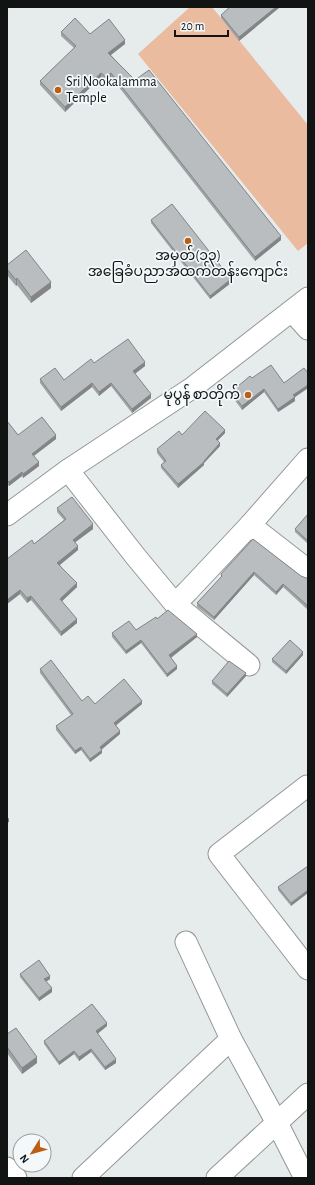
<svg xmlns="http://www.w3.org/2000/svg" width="315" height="1185" viewBox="0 0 315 1185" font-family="'Alegreya Sans','Noto Sans Myanmar',sans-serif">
<rect width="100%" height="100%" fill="#e6ebec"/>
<path fill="#eabb9f" d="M 190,7 L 212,7 L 308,125 L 308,243 L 298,251 L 138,54 Z"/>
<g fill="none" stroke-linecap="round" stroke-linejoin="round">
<g stroke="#939799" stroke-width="23">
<g id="minor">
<path d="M 292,311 L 308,329"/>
<path d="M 308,459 L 250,525 L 308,570"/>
<path d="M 68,470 L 136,557 L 175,604 L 249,665"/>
<path d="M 7,515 L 68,470 L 192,388 L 308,298"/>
<path d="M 175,604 L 188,591 L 250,525"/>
<path d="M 308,787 L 307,786 L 219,854 L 308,969"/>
<path d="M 186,942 L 231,1039 L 277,1123 L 305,1178"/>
<path d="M 7,1168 L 16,1178"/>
<path d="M 83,1178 L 231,1039"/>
<path d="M 217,1178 L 308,1094"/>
</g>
</g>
<use href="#minor" stroke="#fff" stroke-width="21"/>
</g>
<g fill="#9fa3a4">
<path d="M 230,7 L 280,7 L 239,41 L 221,18 L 221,15 Z"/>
<path d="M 61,32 L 90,34 L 125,44 L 111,55 L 281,240 L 255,261 L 111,77 L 106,81 L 101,77 L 65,112 L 40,85 L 40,81 L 74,48 L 61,36 Z"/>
<path d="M 151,220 L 231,283 L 210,299 L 151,223 Z"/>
<path d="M 7,265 L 51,288 L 31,303 L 17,285 L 16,286 L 7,275 Z"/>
<path d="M 94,363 L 145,366 L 135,374 L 151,398 L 132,413 L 111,386 L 99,396 L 92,387 L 61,411 L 40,383 L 40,379 L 64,380 Z"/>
<path d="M 308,373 L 308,388 L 295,397 L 295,401 L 278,412 L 264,392 L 242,410 L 231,395 L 231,392 L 252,378 L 284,383 Z"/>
<path d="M 7,421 L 18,435 L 56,439 L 34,456 L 39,466 L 23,478 L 22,476 L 9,486 L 7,484 Z"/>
<path d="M 225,433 L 218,440 L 220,446 L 204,463 L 204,465 L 178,488 L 161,468 L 161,465 L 164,462 L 157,453 L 157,449 L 182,435 Z"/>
<path d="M 57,508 L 93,529 L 75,542 L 78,550 L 60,565 L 77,587 L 62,601 L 77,623 L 61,636 L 31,600 L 27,603 L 20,594 L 7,604 L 34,544 L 64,520 L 57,512 Z"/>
<path d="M 308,514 L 308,544 L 295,532 L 295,529 Z"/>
<path d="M 253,539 L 301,576 L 306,578 L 308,578 L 308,610 L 283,587 L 276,595 L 254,575 L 214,620 L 197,607 L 197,603 L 221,578 L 221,574 Z"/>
<path d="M 157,619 L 197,637 L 171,658 L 177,669 L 167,677 L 141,643 L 126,654 L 112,637 L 112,633 L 136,630 Z"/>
<path d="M 303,655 L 286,674 L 272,662 L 272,659 Z"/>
<path d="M 40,669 L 82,701 L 95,704 L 142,704 L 116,725 L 120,734 L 101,749 L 102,753 L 90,762 L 81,750 L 75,754 L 56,730 L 56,726 L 71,715 L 40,673 Z"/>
<path d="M 246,676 L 227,697 L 212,684 L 212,681 Z"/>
<path d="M 308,866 L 291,906 L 278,890 L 278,887 Z"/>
<path d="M 20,974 L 50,979 L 46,982 L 52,992 L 39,1001 L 20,977 Z"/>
<path d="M 107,1026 L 97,1034 L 116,1063 L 105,1070 L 91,1052 L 79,1061 L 74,1054 L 59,1065 L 44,1044 L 44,1041 Z"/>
<path d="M 7,1034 L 37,1063 L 22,1074 L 7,1053 Z"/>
</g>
<g fill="#828486">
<path d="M 276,7 L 280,7 L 239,41 L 239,37 Z"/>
<path d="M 125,40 L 125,44 L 108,57 L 108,53 Z"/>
<path d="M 101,73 L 101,77 L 65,112 L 65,107 Z"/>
<path d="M 111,73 L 111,77 L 106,81 L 106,77 Z"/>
<path d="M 281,236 L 281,240 L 255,261 L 255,257 Z"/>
<path d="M 17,278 L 17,285 L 16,286 L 16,280 Z"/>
<path d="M 231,279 L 231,283 L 210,299 L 210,296 Z"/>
<path d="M 51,282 L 51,288 L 31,303 L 31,297 Z"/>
<path d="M 145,362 L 145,366 L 133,375 L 133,371 Z"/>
<path d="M 92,383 L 92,387 L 61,411 L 61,407 Z"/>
<path d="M 111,383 L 111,386 L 99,396 L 99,392 Z"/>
<path d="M 308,385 L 308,388 L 295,397 L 295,401 L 278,412 L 278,409 L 293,395 Z"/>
<path d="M 264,389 L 264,392 L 242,410 L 242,406 Z"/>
<path d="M 151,394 L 151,398 L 132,413 L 132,409 Z"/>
<path d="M 225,430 L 225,433 L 216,442 L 216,439 Z"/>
<path d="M 56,435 L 56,439 L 32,457 L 32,454 Z"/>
<path d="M 220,443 L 220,446 L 204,463 L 204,465 L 178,488 L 178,484 L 204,461 Z"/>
<path d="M 39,462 L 39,466 L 23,478 L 23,474 Z"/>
<path d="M 22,472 L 22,476 L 9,486 L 9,482 Z"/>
<path d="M 93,524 L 93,529 L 73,544 L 73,540 Z"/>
<path d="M 78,546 L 78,550 L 57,567 L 57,563 Z"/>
<path d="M 254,572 L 254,575 L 214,620 L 214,617 Z"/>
<path d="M 77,583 L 77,587 L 60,603 L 60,599 Z"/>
<path d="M 283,584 L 283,587 L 276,595 L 276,592 Z"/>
<path d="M 20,590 L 20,594 L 7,604 L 7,600 Z"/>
<path d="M 31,596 L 31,600 L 27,603 L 27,598 Z"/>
<path d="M 77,619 L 77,623 L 61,636 L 61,632 Z"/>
<path d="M 197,634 L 197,637 L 169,659 L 169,655 Z"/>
<path d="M 141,640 L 141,643 L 126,654 L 126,651 Z"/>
<path d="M 303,652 L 303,655 L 286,674 L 286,671 Z"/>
<path d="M 177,666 L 177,669 L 167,677 L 167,674 Z"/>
<path d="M 246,673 L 246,676 L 227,697 L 227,694 Z"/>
<path d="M 142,701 L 142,704 L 114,727 L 114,723 Z"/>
<path d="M 120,731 L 120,734 L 100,751 L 100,747 Z"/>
<path d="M 81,747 L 81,750 L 75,754 L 75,751 Z"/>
<path d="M 102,750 L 102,753 L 90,762 L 90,759 Z"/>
<path d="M 9,818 L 9,822 L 7,823 L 7,819 Z"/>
<path d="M 308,890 L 308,893 L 291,906 L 291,903 Z"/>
<path d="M 50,976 L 50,979 L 44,983 L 44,979 Z"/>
<path d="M 52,988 L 52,992 L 39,1001 L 39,998 Z"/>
<path d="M 107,1023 L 107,1026 L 96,1035 L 96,1031 Z"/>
<path d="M 91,1049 L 91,1052 L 79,1061 L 79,1057 Z"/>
<path d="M 74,1051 L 74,1054 L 59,1065 L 59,1062 Z"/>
<path d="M 37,1057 L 37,1063 L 22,1074 L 22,1068 Z"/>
<path d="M 116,1059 L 116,1063 L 105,1070 L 105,1067 Z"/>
</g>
<g fill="#b9bdbf" stroke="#828486">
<path d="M 230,7 L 276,7 L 239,37 L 221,15 Z"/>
<path d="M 75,18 L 90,34 L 109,19 L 125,40 L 108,53 L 135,80 L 149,70 L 281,236 L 255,257 L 111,73 L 106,77 L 101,73 L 65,107 L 40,81 L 76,46 L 61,32 Z"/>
<path d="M 172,204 L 231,279 L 210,296 L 151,220 Z"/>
<path d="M 26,250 L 51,282 L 31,297 L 17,278 L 16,280 L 7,269 L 7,265 Z"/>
<path d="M 128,339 L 145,362 L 133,371 L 151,394 L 132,409 L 111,383 L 99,392 L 92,383 L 61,407 L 40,379 L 55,368 L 64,380 L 91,359 L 94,363 Z"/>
<path d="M 271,365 L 284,383 L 304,368 L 308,373 L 308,385 L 293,395 L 295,397 L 278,409 L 264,389 L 242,406 L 231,392 L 250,376 L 252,378 Z"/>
<path d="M 205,411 L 225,430 L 216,439 L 220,443 L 204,461 L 204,462 L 178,484 L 161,465 L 166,461 L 157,449 L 179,431 L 182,435 Z"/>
<path d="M 42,417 L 56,435 L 32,454 L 39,462 L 23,474 L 22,472 L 9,482 L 7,480 L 7,421 L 18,435 Z"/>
<path d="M 72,497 L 93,524 L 73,540 L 78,546 L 57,563 L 77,583 L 60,599 L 77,619 L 61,632 L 31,596 L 27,598 L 20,590 L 7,600 L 7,559 L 32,540 L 34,544 L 66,519 L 57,508 Z"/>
<path d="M 308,514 L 308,541 L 295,529 Z"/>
<path d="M 253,539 L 301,576 L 306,578 L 308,578 L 308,606 L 283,584 L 276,592 L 254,572 L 214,617 L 197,603 L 222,576 L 221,574 Z"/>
<path d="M 168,610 L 197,634 L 169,655 L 177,666 L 167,674 L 141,640 L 126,651 L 112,633 L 129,621 L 136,630 L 156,617 L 157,619 Z"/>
<path d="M 290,640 L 303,652 L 286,671 L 272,659 Z"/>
<path d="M 51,660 L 82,701 L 88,696 L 95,704 L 124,679 L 142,701 L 114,723 L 120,731 L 100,747 L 102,750 L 90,759 L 81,747 L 75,751 L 56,726 L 73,714 L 40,669 Z"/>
<path d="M 229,661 L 246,673 L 227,694 L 212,681 Z"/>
<path d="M 308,866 L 308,890 L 291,903 L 278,887 Z"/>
<path d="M 39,960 L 50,976 L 44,979 L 52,988 L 39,998 L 20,974 Z"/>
<path d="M 92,1004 L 107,1023 L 96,1031 L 116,1059 L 105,1067 L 91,1049 L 79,1057 L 74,1051 L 59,1062 L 44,1041 Z"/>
<path d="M 16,1028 L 37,1057 L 22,1068 L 7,1047 L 7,1034 Z"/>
</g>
<g fill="#bc5d12" stroke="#f3f8fa" stroke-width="1.5">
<circle cx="58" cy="90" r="4"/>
<circle cx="188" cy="241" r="4"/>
<circle cx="248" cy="395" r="4"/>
</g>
<g text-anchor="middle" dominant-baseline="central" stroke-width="3.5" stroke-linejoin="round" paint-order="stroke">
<g font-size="14" fill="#121414" stroke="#f3f8fa" text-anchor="start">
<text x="66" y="82">Sri Nookalamma<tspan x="66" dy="16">Temple</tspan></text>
<text x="188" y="256" text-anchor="middle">အမှတ်(၁၃)<tspan x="188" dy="16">အခြေခံပညာအထက်တန်းကျောင်း</tspan></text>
<text x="240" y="395" text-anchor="end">မုပွန် စာတိုက်</text>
</g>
</g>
<rect width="315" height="1185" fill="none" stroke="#121414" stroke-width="16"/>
<g transform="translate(32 1153) rotate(233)"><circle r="19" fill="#f3f8fa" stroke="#999d9e"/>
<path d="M0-3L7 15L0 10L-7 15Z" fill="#bc5d12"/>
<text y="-6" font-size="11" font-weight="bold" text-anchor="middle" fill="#121414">N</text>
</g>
<path d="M175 30v6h53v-6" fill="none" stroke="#121414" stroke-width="2"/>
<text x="181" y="30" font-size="12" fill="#121414" stroke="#f3f8fa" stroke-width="3" paint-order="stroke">20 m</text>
</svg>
